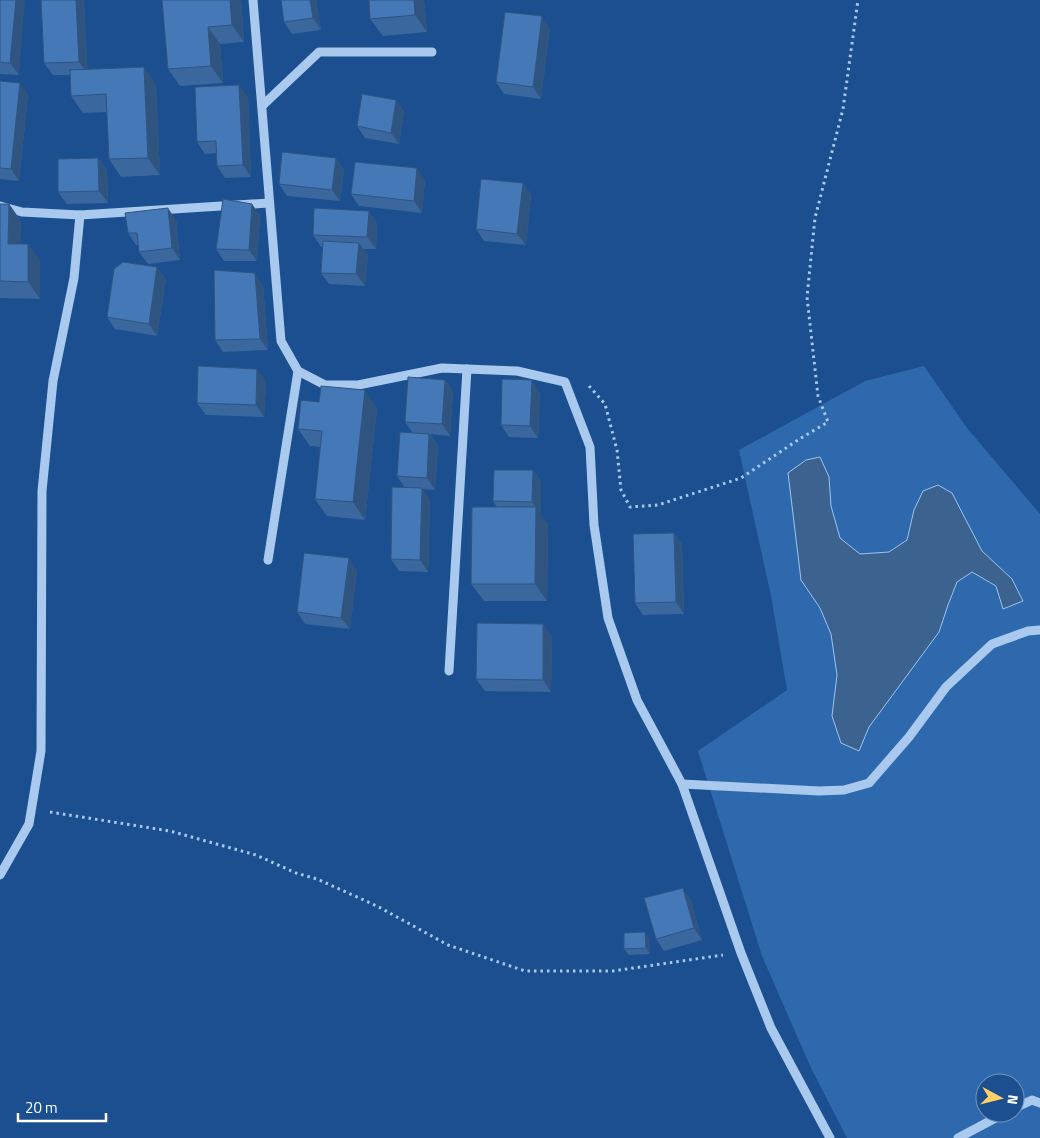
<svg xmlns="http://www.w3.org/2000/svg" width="1040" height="1138" viewBox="0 0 1040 1138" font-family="'Titillium Web',sans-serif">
<rect width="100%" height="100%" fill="#1b4f8f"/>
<path fill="#2e69ad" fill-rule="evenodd" d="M 924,366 L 967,428 L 1040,514 L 1040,1138 L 847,1138 L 811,1068 L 762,956 L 698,751 L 787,690 L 771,596 L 739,450 L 865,381 ZM 985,1083 L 1015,1083 L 1015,1113 L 985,1113 Z"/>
<path fill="#3c6290" stroke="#9cc4f0" d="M 820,457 L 829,477 L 831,506 L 840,538 L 860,554 L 889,552 L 907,540 L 914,510 L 923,491 L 938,485 L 952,493 L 982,551 L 1012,579 L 1023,601 L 1003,609 L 996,586 L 972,572 L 957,582 L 948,605 L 939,632 L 869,727 L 859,751 L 841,743 L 832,716 L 837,675 L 831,634 L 820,608 L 801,580 L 788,473 L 806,460 Z"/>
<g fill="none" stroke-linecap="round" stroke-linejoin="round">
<g stroke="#a9c9ee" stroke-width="3" stroke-dasharray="2.5 4" stroke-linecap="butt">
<path d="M 589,386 L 605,404 L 617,450 L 621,490 L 630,507 L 658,505 L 741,478 L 801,438 L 828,422 L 818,396 L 807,297 L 815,218 L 843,109 L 858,0"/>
<path d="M 50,812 L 170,831 L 256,855 L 296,873 L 317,879 L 377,906 L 448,945 L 525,971 L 613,971 L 723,955"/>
</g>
<g stroke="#a9c9ee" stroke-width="9">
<path d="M 253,0 L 281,341 L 298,371 L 325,385 L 358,385 L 442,368 L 517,371 L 565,382 L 590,447 L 594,525 L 608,618 L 637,700 L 682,784 L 741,953 L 771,1028 L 830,1138"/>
<path d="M 262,106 L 319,52 L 432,52"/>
<path d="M 0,206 L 22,212 L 80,215 L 269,203"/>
<path d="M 268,560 L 298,371"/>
<path d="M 449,671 L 467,369"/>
<path d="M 682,784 L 819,791 L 844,790 L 869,783 L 909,737 L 946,687 L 992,644 L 1028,631 L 1040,630"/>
<path d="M 0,875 L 29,824 L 41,751 L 42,491 L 53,381 L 74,278 L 80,215"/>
<path d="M 1015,1108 L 1032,1100 L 1040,1103"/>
<path d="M 958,1138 L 1005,1113"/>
</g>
</g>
<g fill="#3a679d">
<path d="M 0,0 L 19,75 L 0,74 Z"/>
<path d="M 41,0 L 83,0 L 84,1 L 87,69 L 156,84 L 160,175 L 121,177 L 109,159 L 107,112 L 83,113 L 71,96 L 70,75 L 53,75 L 44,63 Z"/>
<path d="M 162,0 L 241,0 L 244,42 L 220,44 L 223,83 L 180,86 L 168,69 Z"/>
<path d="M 316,0 L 321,30 L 292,34 L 284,22 Z"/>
<path d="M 424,0 L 427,32 L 383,36 L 370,19 Z"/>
<path d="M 550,28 L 541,99 L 504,94 L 496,82 Z"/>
<path d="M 0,81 L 28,95 L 19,181 L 0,179 Z"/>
<path d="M 248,97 L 251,177 L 225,178 L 217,166 L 216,153 L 205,154 L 197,142 Z"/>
<path d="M 396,100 L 404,112 L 399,144 L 365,138 L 357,126 Z"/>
<path d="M 98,158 L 107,170 L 108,203 L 67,204 L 58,192 Z"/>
<path d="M 336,158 L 344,170 L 340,201 L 287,196 L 279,184 Z"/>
<path d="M 425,180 L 422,213 L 359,206 L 351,194 Z"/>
<path d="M 523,183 L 531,195 L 526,245 L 484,241 L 476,229 Z"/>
<path d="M 0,204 L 9,204 L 21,221 L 20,244 L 40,261 L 40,299 L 0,298 Z"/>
<path d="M 252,204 L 260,216 L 257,261 L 224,261 L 216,249 Z"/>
<path d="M 176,220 L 180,260 L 148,264 L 139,252 L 138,245 L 136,245 L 128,233 Z"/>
<path d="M 377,223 L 376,249 L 363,249 L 368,255 L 365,286 L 329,284 L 321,273 L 322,247 L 321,247 L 313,235 Z"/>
<path d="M 166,279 L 157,336 L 115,329 L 107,317 Z"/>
<path d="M 263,285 L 268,350 L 223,352 L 215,340 Z"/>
<path d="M 266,380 L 264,417 L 206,415 L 197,403 Z"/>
<path d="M 445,380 L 453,391 L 450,436 L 430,434 L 438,446 L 435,490 L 422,489 L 430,500 L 428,572 L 399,571 L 391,559 L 405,488 L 397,476 L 413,433 L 405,422 Z"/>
<path d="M 540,392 L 538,438 L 509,437 L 501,425 Z"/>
<path d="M 377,408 L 365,520 L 327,516 L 315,499 L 320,447 L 310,446 L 298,429 Z"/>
<path d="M 533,470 L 541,482 L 540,514 L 548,524 L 547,601 L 484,601 L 471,584 L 497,507 L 493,501 Z"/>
<path d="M 674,533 L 682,545 L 684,614 L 643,615 L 635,603 Z"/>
<path d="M 357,570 L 350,629 L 305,624 L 297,612 Z"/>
<path d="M 552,636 L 551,692 L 485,691 L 476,679 Z"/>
<path d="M 691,900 L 702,940 L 664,951 L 656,939 Z"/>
<path d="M 649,938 L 650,954 L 629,955 L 624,949 Z"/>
</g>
<g fill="#305480">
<path d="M 16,0 L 25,0 L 19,75 L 10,63 Z"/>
<path d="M 76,0 L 83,0 L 84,1 L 88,74 L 79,62 Z"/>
<path d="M 230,0 L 241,0 L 244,42 L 232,25 Z"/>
<path d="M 310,0 L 316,0 L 321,30 L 313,18 Z"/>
<path d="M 414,0 L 424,0 L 427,32 L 415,15 Z"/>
<path d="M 542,16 L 550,28 L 541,99 L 533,87 Z"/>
<path d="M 208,27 L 220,44 L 223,83 L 211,66 Z"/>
<path d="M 144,67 L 156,84 L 160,175 L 148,158 Z"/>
<path d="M 20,83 L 28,95 L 19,181 L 11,169 Z"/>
<path d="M 239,85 L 248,97 L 251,177 L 243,165 Z"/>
<path d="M 396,100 L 404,112 L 399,144 L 391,133 Z"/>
<path d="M 98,158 L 107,170 L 108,203 L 99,191 Z"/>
<path d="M 336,158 L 344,170 L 340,201 L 332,190 Z"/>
<path d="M 417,168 L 425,180 L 422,213 L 414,201 Z"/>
<path d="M 523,183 L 531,195 L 526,245 L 517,234 Z"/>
<path d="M 9,204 L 21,221 L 20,261 L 8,244 Z"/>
<path d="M 252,204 L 260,216 L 257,261 L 249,250 Z"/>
<path d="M 168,208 L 176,220 L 180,260 L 172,248 Z"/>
<path d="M 369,211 L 377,223 L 376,249 L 367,237 Z"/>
<path d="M 359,243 L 368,255 L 365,286 L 356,274 Z"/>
<path d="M 28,244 L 40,261 L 40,299 L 28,282 Z"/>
<path d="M 157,267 L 166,279 L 157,336 L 149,324 Z"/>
<path d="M 255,273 L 263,285 L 268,350 L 260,339 Z"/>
<path d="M 257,369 L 266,380 L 264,417 L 256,405 Z"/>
<path d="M 445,380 L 453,391 L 450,436 L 442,424 Z"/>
<path d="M 532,380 L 540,392 L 538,438 L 530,426 Z"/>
<path d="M 365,390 L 377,408 L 365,520 L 353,502 Z"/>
<path d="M 429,434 L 438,446 L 435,490 L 427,478 Z"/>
<path d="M 533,470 L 541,482 L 541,514 L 532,502 Z"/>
<path d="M 422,488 L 430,500 L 428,572 L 420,560 Z"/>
<path d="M 536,507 L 548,524 L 547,601 L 535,584 Z"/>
<path d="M 674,533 L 682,545 L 684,614 L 676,602 Z"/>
<path d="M 349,558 L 357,570 L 350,629 L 341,618 Z"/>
<path d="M 543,624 L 552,636 L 551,692 L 543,680 Z"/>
<path d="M 683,888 L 691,900 L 702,940 L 694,928 Z"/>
<path d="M 645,932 L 649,938 L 650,954 L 646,948 Z"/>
</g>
<g fill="#4478b7" stroke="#305480">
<path d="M 0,0 L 16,0 L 10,63 L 0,62 Z"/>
<path d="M 41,0 L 76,0 L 79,62 L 44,63 Z"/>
<path d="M 162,0 L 230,0 L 232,25 L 208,27 L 211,66 L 168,69 Z"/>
<path d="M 281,0 L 310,0 L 313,18 L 284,22 Z"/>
<path d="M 369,0 L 414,0 L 415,15 L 370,19 Z"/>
<path d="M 505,12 L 542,16 L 533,87 L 496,82 Z"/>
<path d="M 144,67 L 148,158 L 109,159 L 106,94 L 71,96 L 70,70 Z"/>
<path d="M 0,81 L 20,83 L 11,169 L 0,168 Z"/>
<path d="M 239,85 L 243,165 L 217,166 L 216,141 L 197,142 L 195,87 Z"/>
<path d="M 362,94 L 396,100 L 391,133 L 357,126 Z"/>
<path d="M 282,152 L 336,158 L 332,190 L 279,184 Z"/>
<path d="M 98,158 L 99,191 L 58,192 L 58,159 Z"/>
<path d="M 355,162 L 417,168 L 414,201 L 351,194 Z"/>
<path d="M 481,179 L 523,183 L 517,234 L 476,229 Z"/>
<path d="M 223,199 L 252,204 L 249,250 L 216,249 Z"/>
<path d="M 0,204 L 9,204 L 8,244 L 28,244 L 28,282 L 0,281 Z"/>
<path d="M 168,208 L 172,248 L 139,252 L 137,233 L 128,233 L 125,213 Z"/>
<path d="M 314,208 L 369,211 L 367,237 L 313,235 Z"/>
<path d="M 323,241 L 359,243 L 356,274 L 321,273 Z"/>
<path d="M 123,262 L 157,267 L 149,324 L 107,317 L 114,269 Z"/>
<path d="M 214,270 L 255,273 L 260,339 L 215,340 Z"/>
<path d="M 198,366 L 257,369 L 256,405 L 197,403 Z"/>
<path d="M 408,377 L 445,380 L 442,424 L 405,422 Z"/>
<path d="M 502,379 L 532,380 L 530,426 L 501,425 Z"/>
<path d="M 321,386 L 365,390 L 353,502 L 315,499 L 322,431 L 298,429 L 301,400 L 319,402 Z"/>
<path d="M 400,432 L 429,434 L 427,478 L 397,476 Z"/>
<path d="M 494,470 L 533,470 L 532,502 L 493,501 Z"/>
<path d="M 392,487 L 422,488 L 420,560 L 391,559 Z"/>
<path d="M 472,507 L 536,507 L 535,584 L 471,584 Z"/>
<path d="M 674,533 L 676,602 L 635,603 L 633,534 Z"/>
<path d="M 304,553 L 349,558 L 341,618 L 297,612 Z"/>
<path d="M 477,623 L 543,624 L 543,680 L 476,679 Z"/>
<path d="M 683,888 L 694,928 L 656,939 L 644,898 Z"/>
<path d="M 645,932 L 646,948 L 624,949 L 624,933 Z"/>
</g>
<g transform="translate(1000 1098) rotate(97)"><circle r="24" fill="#1b4f8f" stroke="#7695bc"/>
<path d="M0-4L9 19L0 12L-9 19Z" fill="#ffd166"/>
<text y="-8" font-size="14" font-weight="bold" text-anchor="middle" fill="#ffffff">N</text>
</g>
<path d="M18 1113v8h88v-8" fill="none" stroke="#ffffff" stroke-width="2.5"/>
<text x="25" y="1113" font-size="15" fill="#ffffff" stroke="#1b4f8f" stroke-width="4" paint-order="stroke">20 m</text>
</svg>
